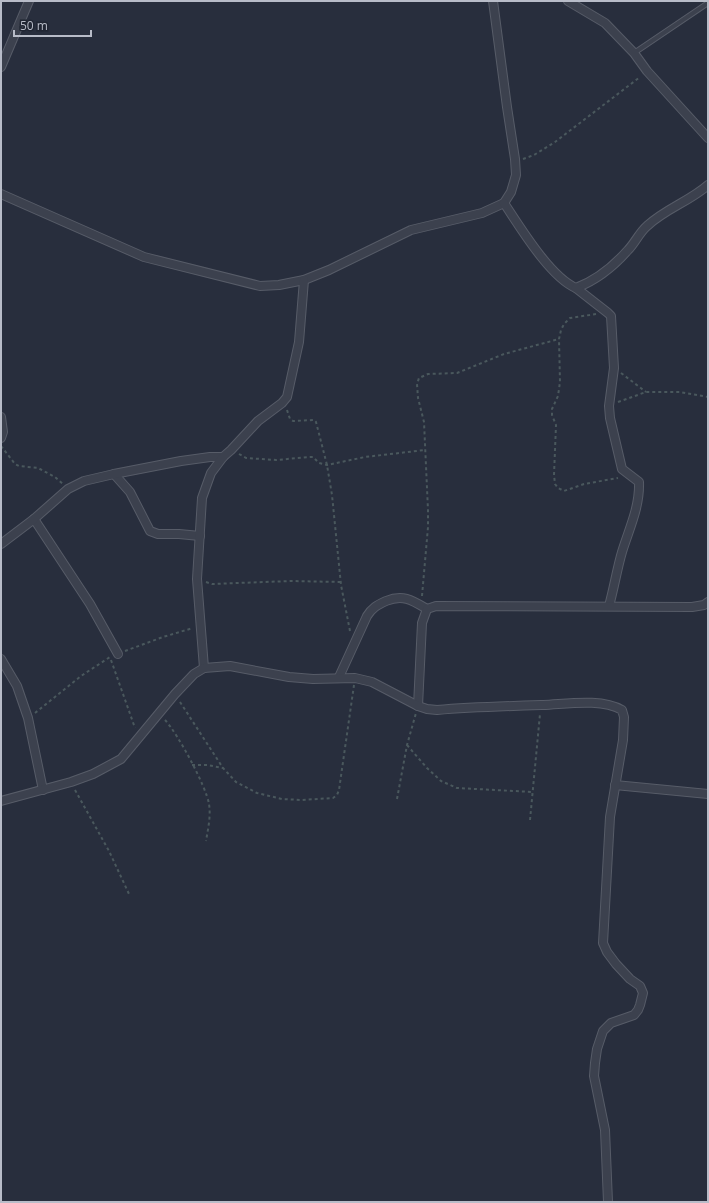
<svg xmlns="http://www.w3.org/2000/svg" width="709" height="1203" viewBox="0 0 709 1203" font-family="'Open Sans',sans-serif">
<rect width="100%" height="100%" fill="#282e3d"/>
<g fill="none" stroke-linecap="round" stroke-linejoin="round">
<g stroke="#575c68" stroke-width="6">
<path id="service" d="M 634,53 L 708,3"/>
</g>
<g stroke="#575c68" stroke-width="10">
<g id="minor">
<path d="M 568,1 L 605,23 L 634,53 L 647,71 L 708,138"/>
<path d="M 1,67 L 29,1"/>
<path d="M 1,194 L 144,257 L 260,286 L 279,285 L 304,280 L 329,270 L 411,230 L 482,213 L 504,203 L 511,192 L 516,175 L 515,159 L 507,107 L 493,1"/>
<path d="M 504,203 C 520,227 550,277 576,288 C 597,280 613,267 628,250 C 635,243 639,233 647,226 C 665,209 690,201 708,185"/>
<path d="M 576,288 L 608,313 L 611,316 L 614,368 L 609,406 L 610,418 L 622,469 L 639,482 C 640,507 629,529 622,552 C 617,569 614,588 609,606"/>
<path d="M 1,417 L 3,432 L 1,438"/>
<path d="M 114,474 L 130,492 L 150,531 L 158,534 L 179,534 L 200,536"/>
<path d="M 34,519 L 90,604 L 118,654"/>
<path d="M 1,544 L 34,519 L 68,489 L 84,481 L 114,474 L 181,461 L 210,457 L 223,457"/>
<path d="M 1,659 L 17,686 L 28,718 L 43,790"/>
<path d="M 204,668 L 197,579 L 202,498 L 211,473 L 223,457 L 231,450 L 258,421 L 282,403 L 287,397 L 299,342 L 304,280"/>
<path d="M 339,677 L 367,616 C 372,608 377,605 386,601 C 403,594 412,600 427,609"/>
<path d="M 418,706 L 422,623 L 427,609 L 436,606 L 692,607 L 704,605 L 708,602"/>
<path d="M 615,785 L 708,794"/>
<path d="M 1,801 L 71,782 L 93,774 L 121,759 L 175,694 L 194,674 L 204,668 L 230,666 L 289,677 L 313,679 L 355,678 L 372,682 L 418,706 L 427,709 L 437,710 C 472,707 508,706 543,705 C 567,704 601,698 622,710 L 624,717 L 623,740 L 610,817 L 603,943 L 607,952 L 616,964 L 630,979 L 640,986 L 643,993 L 640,1005 L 638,1010 L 634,1015 L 611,1023 L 603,1031 L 597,1049 L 595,1063 L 594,1076 L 605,1130 L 608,1202"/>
</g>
</g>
<g stroke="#4a585d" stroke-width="2" stroke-dasharray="3 3" stroke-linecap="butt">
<path d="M 523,159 L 534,155 L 555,142 L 640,77"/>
<path d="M 596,314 L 570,318 L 564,324 L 561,330 L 559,339 L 560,382 L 558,396 L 552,409 L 552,415 L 556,425 L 554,475 L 555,484 L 558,488 L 564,491 L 584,484 L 618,478"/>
<path d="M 621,373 L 646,392"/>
<path d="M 618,402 L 646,392 L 680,392 L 708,397"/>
<path d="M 287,410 L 290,419 L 293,421 L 314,420 L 316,422 L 327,465 L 332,495 L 341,585 L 350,631"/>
<path d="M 1,446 L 15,464 L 19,466 L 38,468 L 55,477 L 63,484"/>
<path d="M 239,454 L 246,458 L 276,460 L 310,457 L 313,457 L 319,463 L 327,465 L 365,457 L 425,450"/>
<path d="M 206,582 L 212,584 L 291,581 L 341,582"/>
<path d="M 422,596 L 428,527 L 428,510 L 424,422 L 418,398 L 417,384 L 419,378 L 428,374 L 457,373 L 504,354 L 559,339"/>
<path d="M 125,651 L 163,637 L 193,628"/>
<path d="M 111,660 L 135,728"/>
<path d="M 180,702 L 223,768 L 236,782 L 257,793 L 282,799 L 301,800 L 333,798 L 337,795 L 339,790 L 354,685"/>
<path d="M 35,713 L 81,676 L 110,657"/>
<path d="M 165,720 C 178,734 206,786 209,804 C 211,816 208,829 206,841"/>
<path d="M 407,745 L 427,768 L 441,781 L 457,788 L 533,792"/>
<path d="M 192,765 L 207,765 L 223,768"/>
<path d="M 75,790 L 109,851 L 129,894"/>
<path d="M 397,799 L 407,745 L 416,713"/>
<path d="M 530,820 L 540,714"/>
</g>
<use href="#service" stroke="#3c414e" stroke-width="4"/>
<use href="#minor" stroke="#3c414e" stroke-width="8"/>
</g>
<rect width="709" height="1203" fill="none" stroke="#b8bcc8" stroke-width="4"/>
<path d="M14 30v6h77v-6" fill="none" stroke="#b8bcc8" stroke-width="2"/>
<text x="20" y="30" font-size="12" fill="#b8bcc8" stroke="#212633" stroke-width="3" paint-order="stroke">50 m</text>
</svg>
